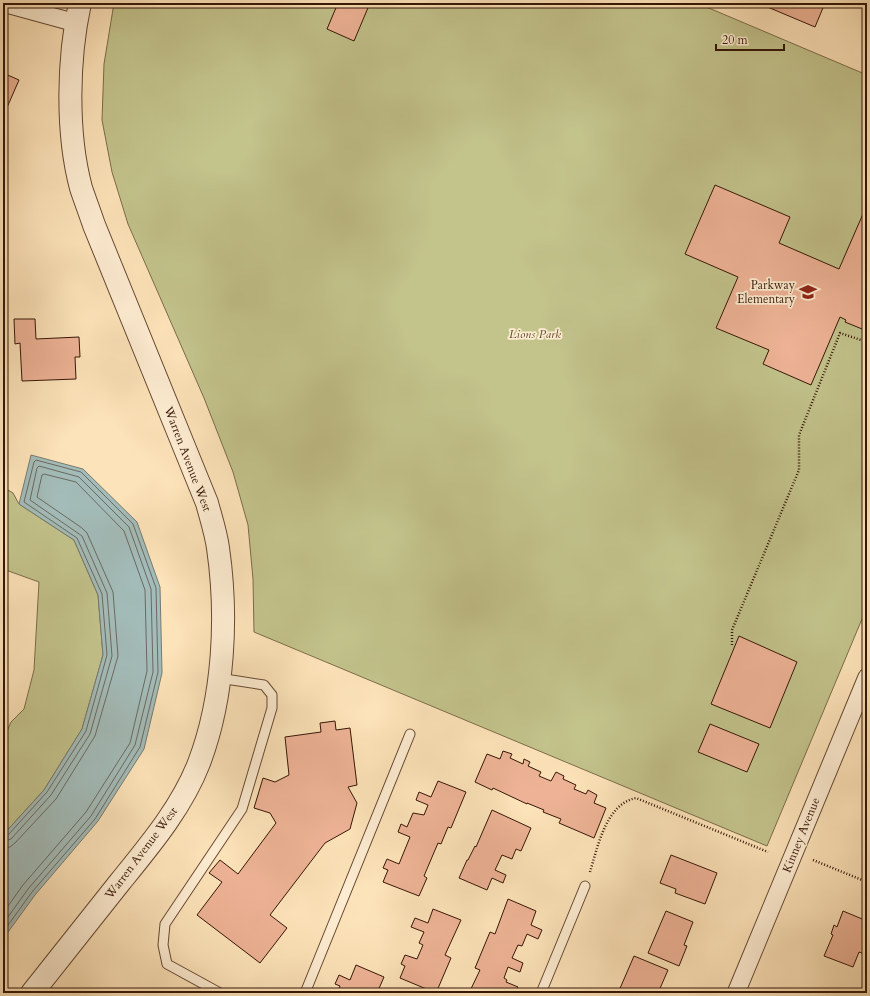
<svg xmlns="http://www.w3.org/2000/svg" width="870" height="996" viewBox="0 0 870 996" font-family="Cardo,serif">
<rect width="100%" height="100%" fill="#fde3b9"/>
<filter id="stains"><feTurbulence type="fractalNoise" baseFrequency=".005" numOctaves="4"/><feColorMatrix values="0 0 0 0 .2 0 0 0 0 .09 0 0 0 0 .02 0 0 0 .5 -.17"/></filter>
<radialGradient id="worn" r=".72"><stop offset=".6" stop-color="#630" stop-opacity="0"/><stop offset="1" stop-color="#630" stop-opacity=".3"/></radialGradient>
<g fill="#c3c38c" stroke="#7c6c49">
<path d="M 114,3 L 697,3 L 867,75 L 867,607 L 767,846 L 254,632 L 253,579 L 248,525 L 233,472 L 204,398 L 128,224 L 112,172 L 102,120 L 104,64 Z"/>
<path d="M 3,487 L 13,493 L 19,504 L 74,540 L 98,595 L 103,655 L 82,729 L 44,790 L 3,835 L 3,740 L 11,722 L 24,709 L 34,670 L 39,582 L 3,569 Z"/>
</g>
<path fill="#a3bcb9" stroke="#777a71" d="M 31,455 L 83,469 L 137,522 L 160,587 L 162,673 L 144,749 L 98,821 L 35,895 L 3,939 L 3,835 L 44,790 L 82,729 L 103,655 L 98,595 L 74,540 L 19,504 Z"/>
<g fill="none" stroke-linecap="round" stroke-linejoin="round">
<g stroke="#6c6960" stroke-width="1">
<path d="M 3,837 L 8,835 L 47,792 L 86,731 L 107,655 L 102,594 L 77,538 L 24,502 L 34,462 L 36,460 L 81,472 L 133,524 L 156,588 L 158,672 L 140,747 L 95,819 L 32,892 L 3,932"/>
<path d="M 3,842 L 11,839 L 51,795 L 90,734 L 112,656 L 107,593 L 82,536 L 30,500 L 37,468 L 39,466 L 79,477 L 129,527 L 151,589 L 153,672 L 135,745 L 91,816 L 28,889 L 3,924"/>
<path d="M 3,848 L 10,847 L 15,843 L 56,799 L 95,736 L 118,656 L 113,592 L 87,533 L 82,528 L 37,497 L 42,475 L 44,474 L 76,482 L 124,531 L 145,590 L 147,671 L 130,743 L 86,812 L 23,885 L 3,913"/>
</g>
</g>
<g fill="#eeb396" stroke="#351606">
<path d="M 338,3 L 370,3 L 354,41 L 327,29 Z"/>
<path d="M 758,3 L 825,3 L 815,27 Z"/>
<path d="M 3,73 L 19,80 L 5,112 L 3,111 Z"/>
<path d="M 715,185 L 790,217 L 779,243 L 839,269 L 866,207 L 867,208 L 867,331 L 845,322 L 846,320 L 840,317 L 811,385 L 763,364 L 769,350 L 716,328 L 738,277 L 685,254 Z"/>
<path d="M 14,319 L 35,319 L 36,339 L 79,337 L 80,357 L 75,357 L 76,379 L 22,381 L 20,343 L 15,344 Z"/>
<path d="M 739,636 L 797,662 L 770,728 L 711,704 Z"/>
<path d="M 335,721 L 336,730 L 350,728 L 357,785 L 348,787 L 357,803 L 350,829 L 325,843 L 270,915 L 287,928 L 260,963 L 197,915 L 222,882 L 209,873 L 220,860 L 238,874 L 276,823 L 270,813 L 254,808 L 263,778 L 275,782 L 289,775 L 285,737 L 321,732 L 320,723 Z"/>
<path d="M 710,724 L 759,744 L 747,772 L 698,752 Z"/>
<path d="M 503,751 L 512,754 L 510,758 L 523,764 L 524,759 L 530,762 L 528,766 L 541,772 L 539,776 L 551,781 L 556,772 L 564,776 L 563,779 L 576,785 L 574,789 L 586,794 L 588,790 L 597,795 L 594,803 L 606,808 L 594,838 L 559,823 L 561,819 L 543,812 L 544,810 L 527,803 L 527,804 L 493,788 L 492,790 L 475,782 L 487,754 L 500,759 Z"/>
<path d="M 438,781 L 466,792 L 451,828 L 448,827 L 441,844 L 438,843 L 424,876 L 427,878 L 419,896 L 383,882 L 388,870 L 383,868 L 387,859 L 399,864 L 410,837 L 398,832 L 401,824 L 407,827 L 413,813 L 424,815 L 428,805 L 416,800 L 419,792 L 431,797 Z"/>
<path d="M 492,810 L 531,828 L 521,851 L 516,849 L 512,859 L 502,855 L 495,870 L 506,875 L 503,883 L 492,878 L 487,890 L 459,878 L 467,860 L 468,860 L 475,846 L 476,847 Z"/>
<path d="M 671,855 L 717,873 L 705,904 L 675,893 L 676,889 L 660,883 Z"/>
<path d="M 508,899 L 536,911 L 531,925 L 542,930 L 538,939 L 527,934 L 522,946 L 518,945 L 512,958 L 523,963 L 520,972 L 508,967 L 504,978 L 507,980 L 506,982 L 518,987 L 515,993 L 469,993 L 480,970 L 475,968 L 490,932 L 495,934 Z"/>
<path d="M 433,909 L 461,920 L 445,955 L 451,958 L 436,993 L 400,978 L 405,966 L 401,964 L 405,955 L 417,959 L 423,945 L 419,943 L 424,932 L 411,927 L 415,918 L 428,923 Z"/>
<path d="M 666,911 L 693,922 L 684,945 L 687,946 L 679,966 L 648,953 Z"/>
<path d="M 843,911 L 867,921 L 867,933 L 865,939 L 867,940 L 867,955 L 859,952 L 853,967 L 824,956 L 833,935 L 831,934 L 834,925 L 837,927 Z"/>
<path d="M 634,956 L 668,970 L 658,993 L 618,993 Z"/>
<path d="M 356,965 L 384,977 L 377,993 L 337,993 L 340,986 L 335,984 L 339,975 L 350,980 Z"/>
</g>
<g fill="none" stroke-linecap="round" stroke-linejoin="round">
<g stroke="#674933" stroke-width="11">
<g id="service">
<path d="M 219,678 L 264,685 L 272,695 L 272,708 L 242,809 L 165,924 L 163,945 L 167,964 L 220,993"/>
<path d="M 305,993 L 410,734"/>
<path d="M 541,993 L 585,886"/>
</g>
</g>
<g stroke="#674933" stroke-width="19">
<g id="minor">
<path d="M 3,3 L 76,23"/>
<path d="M 736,993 L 867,677"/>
</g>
</g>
<g stroke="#674933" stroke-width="24">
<path id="tertiary" d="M 32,993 C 61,956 91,919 120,882 C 150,845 182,807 199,763 C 224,697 228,617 218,548 C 216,533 211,518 207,503 L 94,225 C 90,213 85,200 81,188 C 66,132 68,58 80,3"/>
</g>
<g stroke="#351606" stroke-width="2.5" stroke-dasharray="1 2" stroke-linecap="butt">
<path d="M 732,645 L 732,630 L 799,470 L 799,435 L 840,333 L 867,342"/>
<path d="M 813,860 L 867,882"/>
<path d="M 590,872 C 598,846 606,804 636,798 L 768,852"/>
</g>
<use href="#service" stroke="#feedd2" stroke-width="9"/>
<use href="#minor" stroke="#feedd2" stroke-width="17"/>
<use href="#tertiary" stroke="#feedd2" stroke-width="22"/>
</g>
<defs>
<g id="school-bare" transform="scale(1.38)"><path d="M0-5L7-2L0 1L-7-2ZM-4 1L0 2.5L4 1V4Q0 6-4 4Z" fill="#8f2418" stroke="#feedd2" stroke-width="2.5" paint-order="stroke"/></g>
</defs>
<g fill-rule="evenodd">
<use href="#school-bare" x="808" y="292"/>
</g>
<g text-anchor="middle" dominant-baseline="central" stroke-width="3.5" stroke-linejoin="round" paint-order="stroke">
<g font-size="12" fill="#351606" stroke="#feedd2" text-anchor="end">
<text x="795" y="285">Parkway<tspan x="795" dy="14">Elementary</tspan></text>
</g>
<g font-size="12" font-style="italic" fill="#604a2e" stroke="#feedd2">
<text x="535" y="334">Lions Park</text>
</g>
<g font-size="12" fill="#351606" stroke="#feedd2">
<text transform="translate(188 459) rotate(69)">Warren Avenue West</text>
<text transform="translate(801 835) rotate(-68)">Kinney Avenue</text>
<text transform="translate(141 853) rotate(-53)">Warren Avenue West</text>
</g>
</g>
<rect width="870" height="996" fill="none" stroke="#fde3b9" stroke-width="16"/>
<rect x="4" y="4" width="862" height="988" fill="none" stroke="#351606" stroke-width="2"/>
<rect x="8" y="8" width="854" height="980" fill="none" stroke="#351606"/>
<path d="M716 44v6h68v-6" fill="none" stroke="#351606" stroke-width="2"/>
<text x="722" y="44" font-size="12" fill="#351606" stroke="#feedd2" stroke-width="3" paint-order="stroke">20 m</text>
<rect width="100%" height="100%" filter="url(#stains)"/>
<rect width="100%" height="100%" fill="url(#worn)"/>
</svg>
